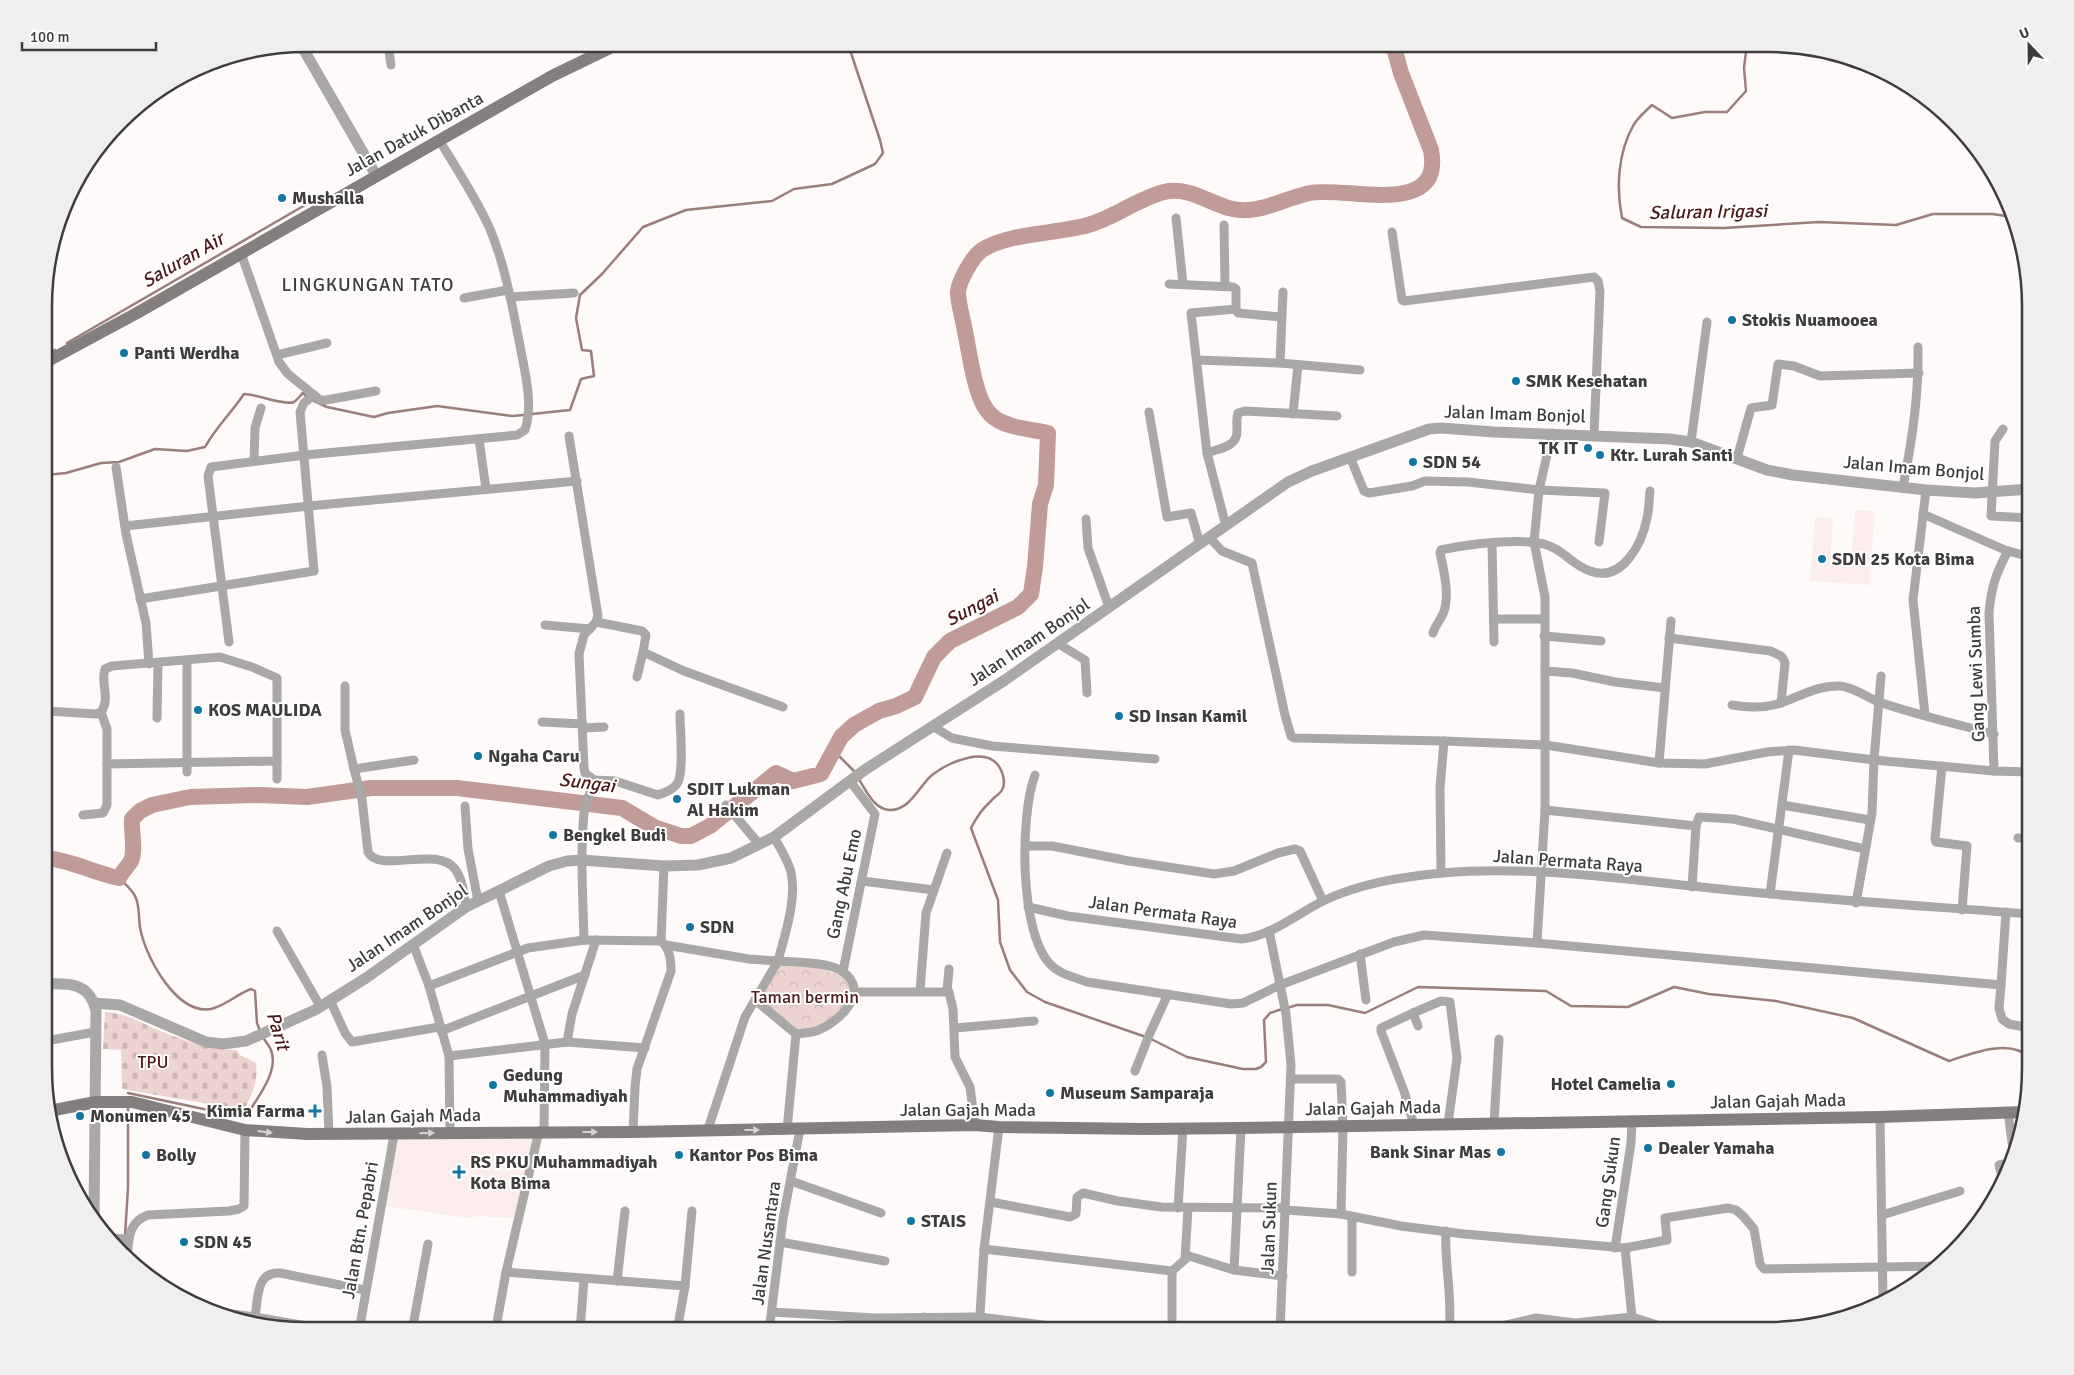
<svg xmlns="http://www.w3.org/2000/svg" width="2074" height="1375" viewBox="0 0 2074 1375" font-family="Signika,sans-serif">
<defs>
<pattern id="cemetery-stones" width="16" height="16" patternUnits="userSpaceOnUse" patternTransform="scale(1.25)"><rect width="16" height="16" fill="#edd4d1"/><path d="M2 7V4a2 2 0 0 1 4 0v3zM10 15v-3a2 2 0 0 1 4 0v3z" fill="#ccb7b4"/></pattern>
<pattern id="park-crowns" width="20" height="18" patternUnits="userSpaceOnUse" patternTransform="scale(1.25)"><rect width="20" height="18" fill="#edd4d1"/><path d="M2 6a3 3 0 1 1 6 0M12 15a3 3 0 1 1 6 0" fill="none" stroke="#ccb7b4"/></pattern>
</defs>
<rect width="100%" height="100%" fill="#fefaf9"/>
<g fill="#faedeb">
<path d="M 1855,510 L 1875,511 L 1869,585 L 1810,581 L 1815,517 L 1833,518 L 1830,564 L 1851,566 Z"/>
<path d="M 535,1135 L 515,1218 L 478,1216 L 469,1218 L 385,1206 L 397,1138 Z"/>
</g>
<path fill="url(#cemetery-stones)" d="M 105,1012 C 125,1013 138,1021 156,1029 C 182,1040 209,1050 237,1050 L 240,1055 L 256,1063 C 258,1082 253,1093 244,1110 L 122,1089 L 121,1050 L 103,1049 Z"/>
<path fill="url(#park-crowns)" d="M 782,963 L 813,966 L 846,977 C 849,982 851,985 850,991 C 849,1009 817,1034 799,1030 C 787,1027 769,1008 759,1000 L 772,977 Z"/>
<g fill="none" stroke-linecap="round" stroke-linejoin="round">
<g stroke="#997e7b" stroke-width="2.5">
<path d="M 1747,44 L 1744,68 L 1746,91 L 1727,112 L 1705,112 L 1672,118 L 1652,105 C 1646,111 1637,118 1633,126 C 1618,153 1616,188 1622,218 L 1641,227 L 1724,228 L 1819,222 L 1896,225 L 1933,214 L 1993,214 L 2012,217"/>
<path d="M 67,343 L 312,201"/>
<path d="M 46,355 L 55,350"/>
<path d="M 314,401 L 327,407 L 374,417 L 388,413 L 437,406 L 512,416 L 524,415"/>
<path d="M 532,414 L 570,410 L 581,379 L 594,376 L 591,351 L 582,350 L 576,318 L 580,295 L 602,274 L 643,227 L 686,210 L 772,201 L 794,189 L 832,184 L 875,164 L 883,153 L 880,140 L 848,44"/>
<path d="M 46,475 L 66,473 L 101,463 L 119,462 L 155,449 L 187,451 L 205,447 C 216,427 232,412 244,394 C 257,394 284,406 294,402 C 297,400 300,396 303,393 L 306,396"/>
<path d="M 834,751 L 856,773"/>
<path d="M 858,778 C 866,790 873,808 889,810 C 910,811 919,786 932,775 C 949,762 987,745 1000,768 C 1003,774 1006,783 1002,790 C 1000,794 994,797 991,801 C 982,809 976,818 971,828 L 998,900 L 1000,942 L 1010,970 L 1027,992 L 1045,1002 L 1146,1037"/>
<path d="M 119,878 C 124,883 133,890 136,898 C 140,908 138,921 141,932 C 147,959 177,1015 211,1009 C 227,1005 237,994 251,989 L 255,991 L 257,1023 L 260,1031"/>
<path d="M 1287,1008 L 1297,1005 L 1328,1005 L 1365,1013 L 1418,987 L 1546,991 L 1571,1006 L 1628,1007 L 1674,987 L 1709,994 L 1776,1001 L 1853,1018 L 1949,1061 C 1972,1053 2011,1038 2030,1058"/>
<path d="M 1151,1039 L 1187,1057 L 1243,1069 L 1256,1069 L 1261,1067 L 1266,1062 L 1264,1020 L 1270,1013 L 1282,1009"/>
<path d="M 128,1093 L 213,1111 L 249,1112 C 259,1095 279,1071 271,1050 C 269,1045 265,1041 262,1036"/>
<path d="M 125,1236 L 128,1188 L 128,1107"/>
</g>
<path stroke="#c09b97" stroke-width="16" d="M 46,858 C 71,860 94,873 119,878 C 122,872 128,866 131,861 C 136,850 131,831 132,819 L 140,811 L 152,805 L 190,797 L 259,795 L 307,797 L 371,788 L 457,788 L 622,808 L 654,827 L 681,836 L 691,836 L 710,826 L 776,773 L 793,781 L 821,774 L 841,737 L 854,725 L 879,711 L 896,706 L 915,697 L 934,657 L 950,641 L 1018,607 L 1031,594 L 1035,567 L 1040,504 L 1046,485 L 1048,433 C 1031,429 1004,428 991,415 C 989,413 986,409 984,406 C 973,385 969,350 964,326 C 962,315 958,303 958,292 C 959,281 972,257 982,250 C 1007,233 1057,234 1088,225 C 1114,218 1137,199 1164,192 C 1189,186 1210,204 1233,209 C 1258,215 1285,198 1310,193 C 1347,186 1444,219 1431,150 L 1401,73 L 1393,44"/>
<g stroke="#aaa7a7" stroke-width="9">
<path d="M 388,44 L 391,65"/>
<path d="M 1176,218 L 1183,284"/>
<path d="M 1224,225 L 1225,286"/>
<path d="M 1392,232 L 1402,300 L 1404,301 L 1594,277 L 1598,281 L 1600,291 L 1594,435"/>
<path d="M 1169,284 L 1233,287 L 1236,289 L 1236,309 L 1238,313 L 1281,317"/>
<path d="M 510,297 L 574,293"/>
<path d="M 464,298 L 508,290"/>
<path d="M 277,355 L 327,343"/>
<path d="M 1197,360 L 1280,363 L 1360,370"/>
<path d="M 1280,363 L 1283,292"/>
<path d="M 314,395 L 320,400 L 326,400 L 376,391"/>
<path d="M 1149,412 L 1167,517 L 1191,513 L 1200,544"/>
<path d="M 1293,414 L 1298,365"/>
<path d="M 2003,429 L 1995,441 L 1991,516 L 2030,518"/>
<path d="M 569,436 L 598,616 L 596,622 L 584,635 L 579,654 L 584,768 L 585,773 L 594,780 C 592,791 585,802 584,813 C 580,855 583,898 584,940"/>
<path d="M 479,439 L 486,489"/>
<path d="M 1691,442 L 1707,322"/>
<path d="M 1207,453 L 1191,313 L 1236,309"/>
<path d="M 1350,457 L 1364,491 L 1369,493 L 1412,486 L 1425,481 L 1468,482 L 1539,490 L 1605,493 L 1599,542"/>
<path d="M 1737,458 L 1751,408 L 1772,405 L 1778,364 L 1794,366 L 1820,376 L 1919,373"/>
<path d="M 254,461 L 255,428 L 261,408"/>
<path d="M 116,467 L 126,534 L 146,623 L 149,664"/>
<path d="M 1903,487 C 1912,440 1919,395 1918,347"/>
<path d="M 1923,514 L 2005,550 L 2030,557"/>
<path d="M 1086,519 L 1088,548 L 1109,607"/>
<path d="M 125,526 L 309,506 L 577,481"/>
<path d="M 1226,526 L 1207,453 C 1220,448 1238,447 1237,430 C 1237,423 1236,419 1238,413 L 1245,411 L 1337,416"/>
<path d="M 1209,537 L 1222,551 L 1252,563 L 1285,715 L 1291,736 L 1294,738 L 1444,741 L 1546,745 L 1659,763 L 1705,764 L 1767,752 L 1794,750 L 1874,760 L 1994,771 L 2030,772"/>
<path d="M 1492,544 L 1494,642"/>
<path d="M 140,599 L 314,571 L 300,412 L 304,403 L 314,395 L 288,374 L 279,362 L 241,253"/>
<path d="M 1494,619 L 1544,619"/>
<path d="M 596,622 L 642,631 L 646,635 L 643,652 L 684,671 L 783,707"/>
<path d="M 545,625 L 590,629"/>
<path d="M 1433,633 C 1435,626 1439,622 1442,616 C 1451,599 1444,571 1440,553 L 1441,550 C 1468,544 1518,538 1544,544 C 1563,549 1572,565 1590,571 C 1622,583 1642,544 1647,518 C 1649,510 1649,500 1650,491"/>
<path d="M 1544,636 L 1601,641"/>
<path d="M 1669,638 L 1770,651 C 1777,654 1783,655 1785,663 L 1781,703"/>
<path d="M 229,642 L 208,476 L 211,467 L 305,455 L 517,435 L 525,430 C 533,405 526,377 521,351 C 513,310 506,268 490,229 C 476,198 457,169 439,140"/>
<path d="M 1057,643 L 1085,660 L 1087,693"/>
<path d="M 187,661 L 187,772"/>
<path d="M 1545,671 L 1572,673 L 1615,682 L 1665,688"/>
<path d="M 637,677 L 643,652"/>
<path d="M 345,686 L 345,730 L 354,769"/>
<path d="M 1732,705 C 1748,708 1765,708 1781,703 C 1801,696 1818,685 1840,686 C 1853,687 1867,697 1879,702 C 1917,715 1956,724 1994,734"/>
<path d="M 46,711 L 96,714 L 101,712 C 111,699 100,683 105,669 L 112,666 L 220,657 L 252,667 L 277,678 L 277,779"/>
<path d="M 1925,715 L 1913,600 L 1926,490"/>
<path d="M 157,718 L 158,663"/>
<path d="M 542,722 L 583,724"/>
<path d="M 934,727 L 952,738 L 992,746 L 1155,759"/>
<path d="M 583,728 L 604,727"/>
<path d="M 414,760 L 354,769 L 362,799 L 368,852 C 379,874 437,845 455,869 C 463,880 464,894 466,907"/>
<path d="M 1659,763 L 1671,621"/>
<path d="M 107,764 L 277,761"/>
<path d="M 1942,766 L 1935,839 L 1936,842 L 1967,846 L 1962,910"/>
<path d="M 1994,771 L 1989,613 C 1991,588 1996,573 2008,551"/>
<path d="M 1035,775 C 1020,815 1019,931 1050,964 C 1059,974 1074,977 1087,982 L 1231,1004 L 1243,1003 L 1280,985 L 1394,942 L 1424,935 L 1537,943 L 2001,985 L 2006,912"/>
<path d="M 594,780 L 615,781 L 658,795 C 664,793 675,789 678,782 C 684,770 680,729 680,714"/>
<path d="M 726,805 L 759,844"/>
<path d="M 1782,805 L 1870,820"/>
<path d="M 465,806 L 468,849 L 478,901"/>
<path d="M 1545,810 L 1696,826 L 1692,887"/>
<path d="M 83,815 L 103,813 L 107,805 L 107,729 L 101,712"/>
<path d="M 1696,826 L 1699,817 L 1733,819 L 1865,849"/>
<path d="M 2018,838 L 2030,839"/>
<path d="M 1026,846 L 1052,846 L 1129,861 L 1214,874 L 1234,871 L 1278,853 L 1295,849 L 1300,851 L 1323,901"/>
<path d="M 1441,873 L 1440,788 L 1444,741"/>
<path d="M 862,881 L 934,890"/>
<path d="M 499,891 L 545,1044 L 544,1132"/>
<path d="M 1770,894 L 1789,750"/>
<path d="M 1856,903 L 1872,813 L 1874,760 L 1881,676"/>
<path d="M 1028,907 L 1068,916 L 1241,939 C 1272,936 1298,913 1325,900 C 1362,883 1401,877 1442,873 C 1534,865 1628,880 1720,889 C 1823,900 1926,906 2030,914"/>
<path d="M 277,931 L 320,1006"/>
<path d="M 1269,931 L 1286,1014 L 1291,1065 L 1280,1331"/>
<path d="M 1537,943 L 1545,810 L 1545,597 L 1534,542 L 1539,490 L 1552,433"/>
<path d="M 413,944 L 429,986 L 449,1056 L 450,1133"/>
<path d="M 666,945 L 749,959 L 778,961 C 785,934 797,900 791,872 C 788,860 780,848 774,837"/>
<path d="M 1360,954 L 1366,1000"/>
<path d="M 843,971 L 875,814 L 850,781"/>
<path d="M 2001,985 L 1999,1008 L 2002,1019 L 2009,1024 L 2030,1028"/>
<path d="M 429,986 L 528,948 L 584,940 L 661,941"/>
<path d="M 920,991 L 926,913 L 947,853"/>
<path d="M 947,991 L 949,969"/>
<path d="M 854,992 L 949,992 L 953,1009 L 955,1057 L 970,1087 L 975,1125"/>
<path d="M 330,1000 L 345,1033 L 352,1042 L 439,1027"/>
<path d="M 1413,1013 L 1381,1028 L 1381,1031 L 1404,1091 L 1414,1125"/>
<path d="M 1418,1026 L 1413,1013 L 1441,1001 L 1450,1002 L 1457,1058 L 1448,1124"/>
<path d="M 955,1028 L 1034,1021"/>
<path d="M 441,1031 L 585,975"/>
<path d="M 46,1041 L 95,1032"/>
<path d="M 567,1042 L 572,1014 L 596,940"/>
<path d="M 322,1055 L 327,1087 L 329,1134"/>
<path d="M 449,1056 L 567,1042 L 645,1048"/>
<path d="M 1135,1071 L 1150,1033 L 1168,994"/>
<path d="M 1291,1079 L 1338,1079 L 1341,1082 L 1343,1126 L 1341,1214"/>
<path d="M 2008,1112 L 2014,1157"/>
<path d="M 1880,1117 L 1883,1303"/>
<path d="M 1494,1123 L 1499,1039"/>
<path d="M 708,1129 L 745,1017 L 755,1000"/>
<path d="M 787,1130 L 796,1034 C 803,1033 810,1033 816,1031 C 837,1024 872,992 843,972 C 830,962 795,962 778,961 L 755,1000 L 796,1034"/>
<path d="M 633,1132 L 635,1087 L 637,1069 L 671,971 C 671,960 670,949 661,941 L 664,866"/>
<path d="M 791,1181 L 881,1213"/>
<path d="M 2003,1181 L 1999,1165 L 2012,1162"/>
<path d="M 991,1202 L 1070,1217 L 1076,1214 L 1077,1197 L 1083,1193 L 1118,1201 L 1161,1207 L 1286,1208"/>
<path d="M 1178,1208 L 1183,1128"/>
<path d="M 1286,1210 L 1341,1214 L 1401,1226 L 1464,1234 L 1625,1248 L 1632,1317"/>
<path d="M 1882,1215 L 1960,1191"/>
<path d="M 1352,1217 L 1352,1272"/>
<path d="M 1446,1231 C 1444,1264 1453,1298 1449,1331"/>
<path d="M 106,1238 L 129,1239"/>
<path d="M 780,1242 L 885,1261"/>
<path d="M 1615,1248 L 1631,1143 L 1632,1120"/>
<path d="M 1625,1248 L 1667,1240 L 1665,1218 L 1728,1208 L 1736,1210 L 1743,1216 L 1754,1229 L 1760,1264 L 1764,1269 L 1941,1266"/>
<path d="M 984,1249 L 1172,1271 L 1189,1256 L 1234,1270 L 1283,1276"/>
<path d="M 127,1258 C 129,1239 128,1222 148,1215 L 229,1211 L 239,1209 L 244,1206 L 245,1130"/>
<path d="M 1185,1259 L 1188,1208"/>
<path d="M 1234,1270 L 1241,1128"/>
<path d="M 506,1272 L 685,1286 L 677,1331"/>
<path d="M 617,1281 L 625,1211"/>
<path d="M 685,1286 L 692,1211"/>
<path d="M 210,1311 L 255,1317 L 335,1331"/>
<path d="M 772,1312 L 875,1318 L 980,1317 L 1090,1331"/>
<path d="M 255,1317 C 258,1299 256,1271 280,1273 L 365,1290"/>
<path d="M 924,1317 L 925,1331"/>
<path d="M 523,1329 L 618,1331"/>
<path d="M 359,1331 L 394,1135"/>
<path d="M 412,1331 L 428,1244"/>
<path d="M 463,1331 L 469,1328 L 496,1328"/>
<path d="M 522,1331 L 523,1329 L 496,1328 L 506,1272 L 539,1131"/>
<path d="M 580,1331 L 584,1279"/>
<path d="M 769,1331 L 783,1219 L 800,1129"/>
<path d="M 979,1331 L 984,1249 L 999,1127"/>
<path d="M 1172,1331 L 1172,1271"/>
<path d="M 1480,1331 L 1536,1318 L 1575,1323 L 1632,1317 L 1676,1331"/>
</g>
<g stroke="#aaa7a7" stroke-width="11">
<path d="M 301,45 L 376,175"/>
<path d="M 46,984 C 70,983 90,983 96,1011 L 94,1221"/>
<path d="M 94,1003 L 120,1005 L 206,1042 L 223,1044 L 246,1041 L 315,1010 L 366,978 L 466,907 L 549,866 L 567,861 L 581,860 L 664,866 L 698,865 L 731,858 L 774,837 L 866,769 L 1005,680 L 1288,482 L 1312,471 L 1429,429 L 1441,428 L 1494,432 L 1670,439 L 1691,442 L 1767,470 L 1793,475 L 1926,490 L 1975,493 L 2030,489"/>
</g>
<g stroke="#847f7e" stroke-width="12">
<path d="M 46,362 L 137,313 L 552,76 L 618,44"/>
<path d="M 49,1111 L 96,1102 L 132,1102 L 245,1130 L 307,1134 L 633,1132 L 975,1125 L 999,1127 L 1145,1129 L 1241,1128 L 1880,1117 L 2024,1112"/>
</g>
</g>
<defs><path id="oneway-solid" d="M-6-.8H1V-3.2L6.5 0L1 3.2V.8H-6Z" transform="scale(1.25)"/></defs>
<g fill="#d4d2d2">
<use href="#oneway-solid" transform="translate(752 1130)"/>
<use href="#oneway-solid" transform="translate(265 1132) rotate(7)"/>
<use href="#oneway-solid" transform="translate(590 1132)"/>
<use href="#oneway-solid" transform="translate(427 1133) rotate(-2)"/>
</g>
<g fill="#1176a2" stroke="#fff" stroke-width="2">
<circle cx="282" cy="198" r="5"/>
<circle cx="1732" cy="320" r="5"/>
<circle cx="124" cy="353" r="5"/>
<circle cx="1516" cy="381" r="5"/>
<circle cx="1588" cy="448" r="5"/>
<circle cx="1600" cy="455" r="5"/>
<circle cx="1413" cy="462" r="5"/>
<circle cx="1822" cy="559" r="5"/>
<circle cx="198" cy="710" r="5"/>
<circle cx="1119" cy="716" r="5"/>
<circle cx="478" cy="756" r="5"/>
<circle cx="677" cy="799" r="5"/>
<circle cx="553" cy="835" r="5"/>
<circle cx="690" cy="927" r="5"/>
<circle cx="1671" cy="1084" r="5"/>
<circle cx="493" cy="1085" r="5"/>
<circle cx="1050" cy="1093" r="5"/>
<path d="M312.5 1103.5h5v5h5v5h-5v5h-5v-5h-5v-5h5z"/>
<circle cx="80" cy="1116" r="5"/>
<circle cx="1648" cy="1148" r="5"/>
<circle cx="1501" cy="1152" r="5"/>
<circle cx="146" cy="1155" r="5"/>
<circle cx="679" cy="1155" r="5"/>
<path d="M456.5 1164.5h5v5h5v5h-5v5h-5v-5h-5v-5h5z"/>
<circle cx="911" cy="1221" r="5"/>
<circle cx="184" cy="1242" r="5"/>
</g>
<g text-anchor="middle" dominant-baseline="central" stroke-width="4" stroke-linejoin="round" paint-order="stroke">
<g font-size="18" fill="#3f3c3b" stroke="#fff">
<text transform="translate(414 134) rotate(-29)">Jalan Datuk Dibanta</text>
<text transform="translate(1515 414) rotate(2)">Jalan Imam Bonjol</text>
<text transform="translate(1914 468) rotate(5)">Jalan Imam Bonjol</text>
<text transform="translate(1029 642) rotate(-34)">Jalan Imam Bonjol</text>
<text transform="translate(1976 674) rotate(-92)">Gang Lewi Sumba</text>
<text transform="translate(1568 861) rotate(4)">Jalan Permata Raya</text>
<text transform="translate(844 884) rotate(-78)">Gang Abu Emo</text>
<text transform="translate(1163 912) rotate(8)">Jalan Permata Raya</text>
<text transform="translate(407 928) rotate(-34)">Jalan Imam Bonjol</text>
<text transform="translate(1778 1101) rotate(-1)">Jalan Gajah Mada</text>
<text transform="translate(1373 1108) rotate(-1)">Jalan Gajah Mada</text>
<text x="968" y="1110">Jalan Gajah Mada</text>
<text transform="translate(413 1116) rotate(-1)">Jalan Gajah Mada</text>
<text transform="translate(1608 1182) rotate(-82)">Gang Sukun</text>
<text transform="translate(1269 1228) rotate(-88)">Jalan Sukun</text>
<text transform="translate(360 1230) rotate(-80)">Jalan Btn. Pepabri</text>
<text transform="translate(766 1243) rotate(-82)">Jalan Nusantara</text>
</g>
<g font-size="18" font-weight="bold" fill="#3f3c3b" stroke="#fff" text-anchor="start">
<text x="292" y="198">Mushalla</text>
<text x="1742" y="320">Stokis Nuamooea</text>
<text x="134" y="353">Panti Werdha</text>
<text x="1526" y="381">SMK Kesehatan</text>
<text x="1578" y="448" text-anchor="end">TK IT</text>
<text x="1610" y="455">Ktr. Lurah Santi</text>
<text x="1423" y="462">SDN 54</text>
<text x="1832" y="559">SDN 25 Kota Bima</text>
<text x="208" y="710">KOS MAULIDA</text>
<text x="1129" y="716">SD Insan Kamil</text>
<text x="488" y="756">Ngaha Caru</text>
<text x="687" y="789">SDIT Lukman<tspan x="687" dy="21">Al Hakim</tspan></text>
<text x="563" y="835">Bengkel Budi</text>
<text x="700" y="927">SDN</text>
<text x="503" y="1075">Gedung<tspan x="503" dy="21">Muhammadiyah</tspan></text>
<text x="1661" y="1084" text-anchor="end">Hotel Camelia</text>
<text x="1060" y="1093">Museum Samparaja</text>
<text x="305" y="1111" text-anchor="end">Kimia Farma</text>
<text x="90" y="1116">Monumen 45</text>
<text x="1658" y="1148">Dealer Yamaha</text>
<text x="1491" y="1152" text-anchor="end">Bank Sinar Mas</text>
<text x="156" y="1155">Bolly</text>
<text x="689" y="1155">Kantor Pos Bima</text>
<text x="470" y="1162">RS PKU Muhammadiyah<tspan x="470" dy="21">Kota Bima</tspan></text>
<text x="921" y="1221">STAIS</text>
<text x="194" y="1242">SDN 45</text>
</g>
<g font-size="18" fill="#51201e" stroke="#fff">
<text x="805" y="997">Taman bermin</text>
<text x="153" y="1062">TPU</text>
</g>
<g font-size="19" font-style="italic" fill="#491817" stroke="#fff">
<text transform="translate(1708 212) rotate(-1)">Saluran Irigasi</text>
<text transform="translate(183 260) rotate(-30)">Saluran Air</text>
<text transform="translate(972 608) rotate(-28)">Sungai</text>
<text transform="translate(587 783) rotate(7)">Sungai</text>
<text transform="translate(278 1031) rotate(73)">Parit</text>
</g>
<g font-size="19" letter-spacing="1" fill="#3f3c3b" stroke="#fff">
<text x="368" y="285">LINGKUNGAN TATO</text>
</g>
</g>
<path d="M0 0H2074V1375H0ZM306 52H1768A254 254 0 0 1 2022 306V1068A254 254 0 0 1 1768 1322H306A254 254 0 0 1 52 1068V306A254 254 0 0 1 306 52Z" fill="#f0efef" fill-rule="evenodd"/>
<path fill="none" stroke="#3f3c3b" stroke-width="2.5" d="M306 52H1768A254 254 0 0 1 2022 306V1068A254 254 0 0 1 1768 1322H306A254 254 0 0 1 52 1068V306A254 254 0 0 1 306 52Z"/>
<g transform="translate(2029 45) rotate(338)" stroke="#ffffff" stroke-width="4" paint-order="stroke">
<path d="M0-4L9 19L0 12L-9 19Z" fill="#3f3c3b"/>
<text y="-8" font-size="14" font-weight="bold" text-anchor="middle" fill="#3f3c3b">U</text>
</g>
<path d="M22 42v8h134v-8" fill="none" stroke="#3f3c3b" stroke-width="2.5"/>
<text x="30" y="42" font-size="15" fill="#3f3c3b" stroke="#ffffff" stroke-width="4" paint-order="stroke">100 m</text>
</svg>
